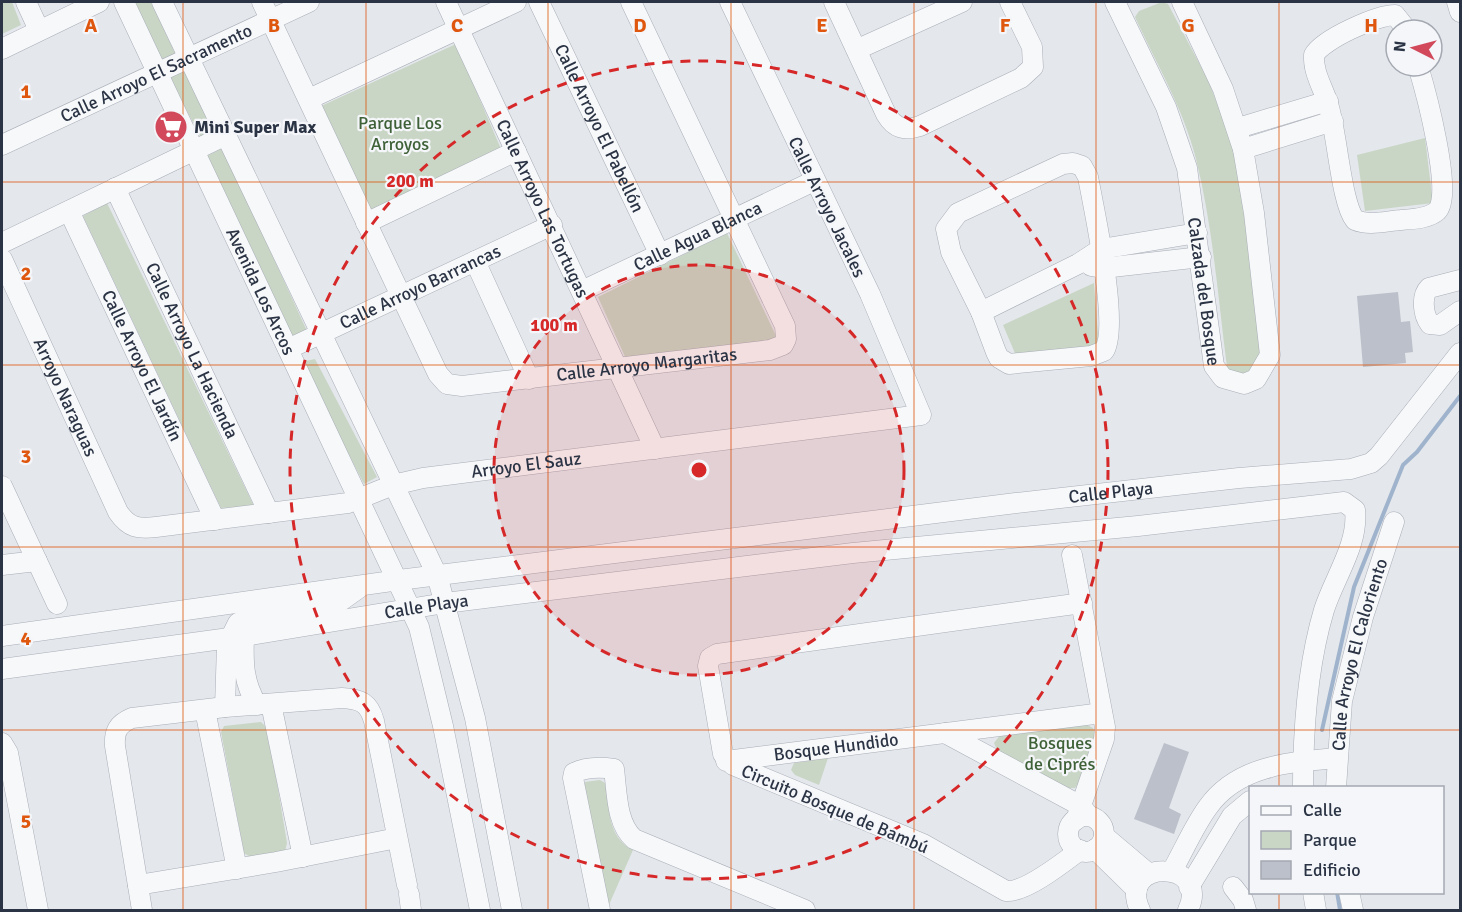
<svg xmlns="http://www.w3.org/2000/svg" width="1462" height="912" viewBox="0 0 1462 912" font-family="Signika,sans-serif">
<rect width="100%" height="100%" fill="#e4e7ec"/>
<g fill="#c9d6c5">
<path d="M 2,2 L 12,2 L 21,25 L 2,34 Z"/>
<path d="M 135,2 L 151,2 L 175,53 L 161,60 Z"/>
<path d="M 1162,2 L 1168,4 L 1209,82 L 1235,151 L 1248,228 L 1263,351 L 1254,376 L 1232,373 L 1227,367 C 1218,298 1213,227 1196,159 C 1184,110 1156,63 1135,17 L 1139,11 Z"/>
<path d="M 456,44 L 501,149 L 367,215 L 319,107 Z"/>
<path d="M 184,68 L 216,134 L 202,140 L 170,78 Z"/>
<path d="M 1425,138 L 1433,203 L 1365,211 L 1357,155 Z"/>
<path d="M 223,148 L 307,331 L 293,338 L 207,156 Z"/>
<path d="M 107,203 L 254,506 L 221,508 L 83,216 Z"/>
<path d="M 727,233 L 778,340 L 627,361 L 598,297 Z"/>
<path d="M 1094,283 L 1099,346 L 1017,358 L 1003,325 Z"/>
<path d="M 315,359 L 377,477 L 364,484 L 301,362 Z"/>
<path d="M 261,722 L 268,729 L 287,843 L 285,851 L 250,857 L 244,853 L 221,732 L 224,726 Z"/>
<path d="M 1083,723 L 1093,728 L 1096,736 L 1080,781 L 1075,788 L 1067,788 L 998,752 L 994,743 L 1001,734 Z"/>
<path d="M 828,758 L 819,785 L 795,775 L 791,770 L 794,763 Z"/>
<path d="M 600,780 L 605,783 C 610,809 607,837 633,850 L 608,907 L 583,786 L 585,782 Z"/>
</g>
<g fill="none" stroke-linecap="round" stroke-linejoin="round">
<g stroke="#9fb4cc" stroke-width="4">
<path d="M 1322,730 L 1354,587 L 1403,465 L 1417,452 L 1460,396"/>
<path d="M 1337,892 L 1340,910"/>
</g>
</g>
<g fill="#bbc0ca">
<path d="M 1398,292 L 1401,322 L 1410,321 L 1413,352 L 1405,353 L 1406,363 L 1363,367 L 1357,296 Z"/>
<path d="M 1164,743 L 1189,752 L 1169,808 L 1181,814 L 1174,834 L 1134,819 Z"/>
</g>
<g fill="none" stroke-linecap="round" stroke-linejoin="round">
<g stroke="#a9aeb7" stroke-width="21">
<g id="minor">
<path d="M 26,2 L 39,30"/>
<path id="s1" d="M 124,2 L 419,627 L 443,726 L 480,910"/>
<path d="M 162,2 L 437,575 L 475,718 L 512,910"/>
<path id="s2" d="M 262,2 L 438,374 L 447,384 L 462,386 L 770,350 L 783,345 L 786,339 L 785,326 L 631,2"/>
<path id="s3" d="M 446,2 L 655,449"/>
<path id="s4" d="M 539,2 L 660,255"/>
<path d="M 834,2 L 886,114 C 895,129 905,131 920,126 L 1021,78 L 1033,67 L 1032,47 L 1010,2"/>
<path id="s5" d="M 1115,2 L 1166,107 L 1187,168 L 1214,366 L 1223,378 L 1244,384 L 1256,379 L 1270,355 L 1254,213 L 1243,149 L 1223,89 L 1182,2"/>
<path d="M 1457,2 L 1460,12"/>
<path d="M 1407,30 L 1395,15 C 1377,15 1323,39 1314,55 C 1313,73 1323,87 1328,104 C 1337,131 1341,203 1355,220 C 1369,226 1386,221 1401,220 C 1412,219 1428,219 1437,211 C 1454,195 1425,89 1418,66"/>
<path d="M 2,49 L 99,2"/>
<path d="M 858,49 L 962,2"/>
<path d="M 309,99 L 516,2"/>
<path d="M 1238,128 L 1328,101"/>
<path id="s6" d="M 2,145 L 309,2"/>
<path d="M 1243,149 L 1333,121"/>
<path d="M 1073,163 L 1082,166 L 1088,177 C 1094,210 1120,327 1104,351 L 1091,356 L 1009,364 L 999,358 L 996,352 L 981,312 L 951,252 L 946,229 L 958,213 L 1063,164 Z"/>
<path id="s7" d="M 115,188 L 269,513"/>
<path id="s8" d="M 69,211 L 215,520"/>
<path d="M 366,223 L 516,151"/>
<path d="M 2,243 L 226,135"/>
<path id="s9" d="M 2,259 L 118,512 C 129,528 138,529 156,527 L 348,503 L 393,485 L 423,478 L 921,415 L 870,294 L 730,2"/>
<path d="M 475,261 L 529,379"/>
<path d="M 1091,266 L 1103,268 L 1201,257"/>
<path d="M 1460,280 L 1429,288 C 1421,296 1423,315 1430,324 L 1440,325 L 1460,311"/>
<path id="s10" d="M 582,291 L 814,181"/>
<path d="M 981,312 L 1078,264 L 1101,249 L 1197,233"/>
<path id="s11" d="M 288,349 L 552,225"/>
<path d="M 2,486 L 57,604"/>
<path d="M 1072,555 L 1105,727 L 1104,739 L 1076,820"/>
<path d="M 2,565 L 37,561"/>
<path id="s12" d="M 2,636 L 399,580 L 1016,503 L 1239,478 L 1351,469 L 1371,463 L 1379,456 L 1460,353"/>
<path d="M 244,636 C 243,662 243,682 257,705"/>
<path id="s13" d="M 2,669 L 244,636 L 445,603 L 853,553 L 1138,526 L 1344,502 L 1355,510 C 1359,544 1334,578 1324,610 C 1307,667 1303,729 1303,788"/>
<path d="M 271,704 L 303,857"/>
<path d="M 225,707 L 227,645 L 238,623 L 252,617 L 335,605 L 359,588"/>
<path d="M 205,710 L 237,869"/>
<path d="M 945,733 L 1081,806 L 1088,815"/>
<path d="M 2,743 L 8,753 L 38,910"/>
<path id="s14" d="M 726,761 L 1102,713"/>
<path id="s15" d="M 1336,788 L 1342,701 L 1363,617 L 1394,522"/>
<circle cx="1086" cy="834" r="18"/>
<path d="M 1104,836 L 1149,874"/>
<path d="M 1095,849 L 1137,890"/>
<path d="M 1080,850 C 1064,862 1025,893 1006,891 L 923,844 L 733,765 L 723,754 L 708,666 L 710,658 L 717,654 L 1082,603"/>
<path d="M 1172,871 C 1184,850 1194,826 1208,807 C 1238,765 1291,762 1337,758"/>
<path d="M 138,885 L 276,862 L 397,838"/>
<path d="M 1189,887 L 1232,816 L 1250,801"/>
<path d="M 1233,887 L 1243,900 L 1246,910"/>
<path d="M 1313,892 L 1316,910"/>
<path d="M 1349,892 L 1353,910"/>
<path d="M 409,894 L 411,910"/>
<path d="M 142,910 L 115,746 C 114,731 118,724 132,718 L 225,707 L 342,698 C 361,699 369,703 374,721 L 407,885"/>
<path d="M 600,910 L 573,778 L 574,773 C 586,767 601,767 614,769 C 617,792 616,823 634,839 L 805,910"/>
<path d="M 1140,910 C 1116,858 1212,859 1188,910"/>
</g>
</g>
<use href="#minor" stroke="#f7f8fa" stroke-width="20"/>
</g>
<path fill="none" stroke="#df570f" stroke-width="1.5" stroke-opacity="0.55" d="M 183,2 L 183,910M 366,2 L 366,910M 548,2 L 548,910M 731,2 L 731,910M 914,2 L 914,910M 1096,2 L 1096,910M 1279,2 L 1279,788M 2,182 L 1460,182M 2,365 L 1460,365M 2,547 L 1460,547M 2,730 L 1460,730M 1279,892 L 1279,910"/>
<circle cx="699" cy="470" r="205" fill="#d62828" fill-opacity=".12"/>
<g fill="none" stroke="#d62828" stroke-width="3" stroke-dasharray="10 8">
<circle cx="699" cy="470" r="205"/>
<circle cx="699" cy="470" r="409"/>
</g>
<defs>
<g id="supermarket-disc" transform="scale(1.725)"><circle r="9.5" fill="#d1495b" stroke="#f4f6f9"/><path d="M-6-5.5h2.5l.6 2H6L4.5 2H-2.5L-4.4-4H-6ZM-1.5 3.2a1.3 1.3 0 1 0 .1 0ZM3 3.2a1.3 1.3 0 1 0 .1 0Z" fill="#fff"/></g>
</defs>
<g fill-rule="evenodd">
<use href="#supermarket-disc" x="171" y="127"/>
</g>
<g text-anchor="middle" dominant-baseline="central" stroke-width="4.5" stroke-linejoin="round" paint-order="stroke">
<g font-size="18" fill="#2b3445" stroke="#f4f6f9">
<text stroke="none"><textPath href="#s6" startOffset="170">Calle Arroyo El Sacramento</textPath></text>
<text stroke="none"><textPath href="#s4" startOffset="140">Calle Arroyo El Pabellón</textPath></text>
<text transform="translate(827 207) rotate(64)">Calle Arroyo Jacales</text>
<text stroke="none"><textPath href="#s3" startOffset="228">Calle Arroyo Las Tortugas</textPath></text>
<text stroke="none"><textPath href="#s10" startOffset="128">Calle Agua Blanca</textPath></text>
<text stroke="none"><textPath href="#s11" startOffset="146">Calle Arroyo Barrancas</textPath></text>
<text stroke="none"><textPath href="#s5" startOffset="306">Calzada del Bosque</textPath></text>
<text stroke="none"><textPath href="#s1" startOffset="320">Avenida Los Arcos</textPath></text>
<text stroke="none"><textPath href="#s7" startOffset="180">Calle Arroyo La Hacienda</textPath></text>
<text stroke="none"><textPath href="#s2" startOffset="626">Calle Arroyo Margaritas</textPath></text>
<text stroke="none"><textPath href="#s8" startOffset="171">Calle Arroyo El Jardín</textPath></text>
<text stroke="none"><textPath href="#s9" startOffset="152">Arroyo Naraguas</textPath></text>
<text stroke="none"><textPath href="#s9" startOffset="699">Arroyo El Sauz</textPath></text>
<text stroke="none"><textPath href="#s12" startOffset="1118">Calle Playa</textPath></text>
<text stroke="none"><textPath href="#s13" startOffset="429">Calle Playa</textPath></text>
<text stroke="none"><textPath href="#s15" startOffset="136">Calle Arroyo El Caloriento</textPath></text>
<text stroke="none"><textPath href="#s14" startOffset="111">Bosque Hundido</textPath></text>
<text transform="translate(835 809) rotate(23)">Circuito Bosque de Bambú</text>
</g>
<g font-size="18" fill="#3f6138" stroke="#f4f6f9">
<text x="400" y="123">Parque Los<tspan x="400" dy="21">Arroyos</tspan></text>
<text x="1060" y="743">Bosques<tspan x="1060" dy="21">de Ciprés</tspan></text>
</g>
<g font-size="18" font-weight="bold" fill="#2b3445" stroke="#f4f6f9" text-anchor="start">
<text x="194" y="127">Mini Super Max</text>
</g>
</g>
<g font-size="20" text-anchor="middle" font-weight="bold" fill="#df570f" stroke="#f4f6f9" stroke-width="4.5" stroke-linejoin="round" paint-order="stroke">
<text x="91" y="32">A</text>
<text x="274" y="32">B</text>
<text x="457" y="32">C</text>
<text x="640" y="32">D</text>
<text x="822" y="32">E</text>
<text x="1005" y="32">F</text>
<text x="1188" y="32">G</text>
<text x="1371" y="32">H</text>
<text x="26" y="98">1</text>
<text x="26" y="280">2</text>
<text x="26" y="463">3</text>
<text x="26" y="645">4</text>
<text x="26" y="828">5</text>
</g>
<circle cx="699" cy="470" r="9" fill="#d62828" stroke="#f4f6f9" stroke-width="3"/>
<g font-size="18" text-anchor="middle" font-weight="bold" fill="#d62828" stroke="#f4f6f9" stroke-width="4.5" stroke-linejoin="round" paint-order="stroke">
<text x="410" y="187">200 m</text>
<text x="554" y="331">100 m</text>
</g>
<rect width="1462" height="912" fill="none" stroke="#2b3445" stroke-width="6"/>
<rect x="1249" y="786" width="195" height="108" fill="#f4f6f9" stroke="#a4a8b1" stroke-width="1.5"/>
<rect x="1261" y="806" width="30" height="9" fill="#f7f8fa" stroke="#a4a8b1" stroke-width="1.5"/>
<text x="1303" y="816" font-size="18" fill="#2b3445">Calle</text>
<rect x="1261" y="831" width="30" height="18" fill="#c9d6c5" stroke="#a4a8b1" stroke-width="1.5"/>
<text x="1303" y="846" font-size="18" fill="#2b3445">Parque</text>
<rect x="1261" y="861" width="30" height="18" fill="#bbc0ca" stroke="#a4a8b1" stroke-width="1.5"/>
<text x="1303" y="876" font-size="18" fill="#2b3445">Edificio</text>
<g transform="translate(1414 48) rotate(276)"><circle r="28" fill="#f4f6f9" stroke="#a4a8b1" stroke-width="1.5"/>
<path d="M0-4.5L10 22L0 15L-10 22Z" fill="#d1495b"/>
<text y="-9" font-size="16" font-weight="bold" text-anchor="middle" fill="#2b3445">N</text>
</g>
</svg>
